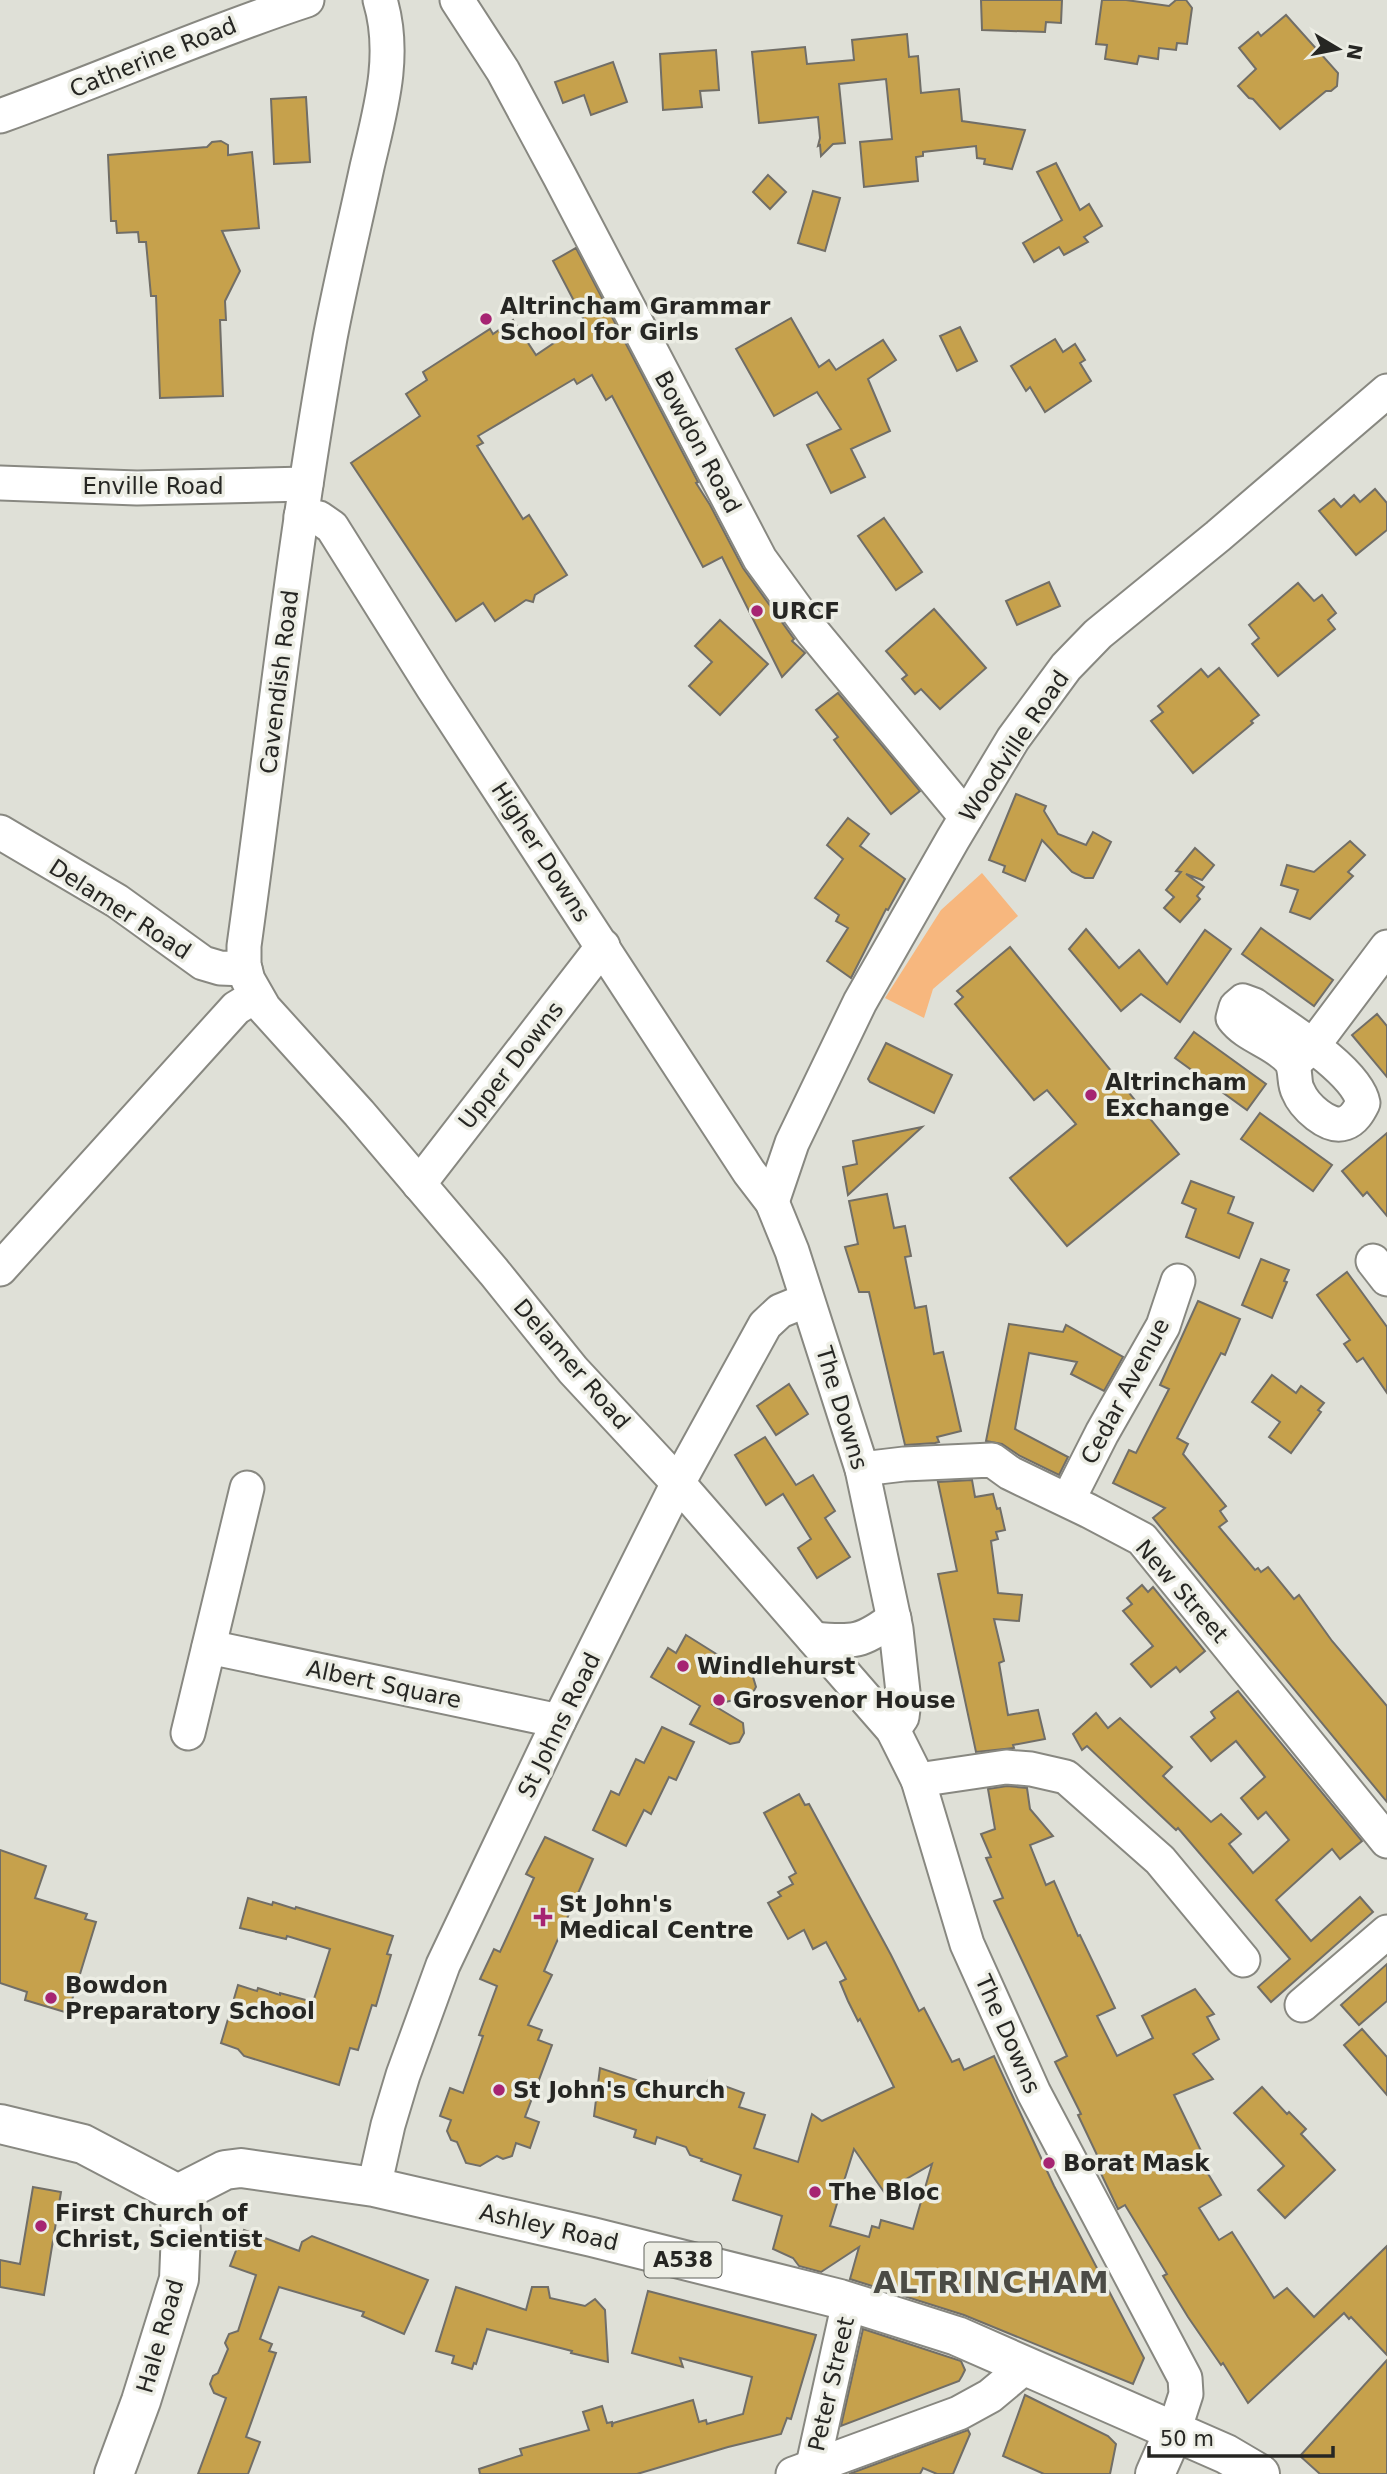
<svg xmlns="http://www.w3.org/2000/svg" width="1387" height="2474" viewBox="0 0 1387 2474" font-family="'DejaVu Sans',sans-serif">
<rect width="100%" height="100%" fill="#dfe0d7"/>
<path fill="#f7b77e" d="M 982,873 L 1018,916 L 933,989 L 924,1018 L 885,998 L 941,910 Z"/>
<g fill="#c6a14c" stroke="#716e67" stroke-width="2" fill-rule="evenodd">
<path d="M 981,0 L 1062,0 L 1061,23 L 1046,22 L 1045,32 L 982,30 Z"/>
<path d="M 1102,0 L 1126,0 L 1169,6 L 1176,0 L 1186,0 L 1192,8 L 1187,44 L 1177,43 L 1176,50 L 1159,48 L 1158,59 L 1139,56 L 1137,64 L 1105,59 L 1107,45 L 1096,44 Z"/>
<path d="M 1286,15 L 1338,73 L 1337,86 L 1331,91 L 1326,91 L 1280,129 L 1253,99 L 1249,98 L 1238,86 L 1256,69 L 1239,48 L 1258,32 L 1261,36 Z"/>
<path d="M 907,34 L 909,57 L 918,56 L 921,93 L 959,89 L 962,121 L 1025,130 L 1012,169 L 984,164 L 985,159 L 977,158 L 976,146 L 923,152 L 923,156 L 916,157 L 918,181 L 864,187 L 860,142 L 892,139 L 886,79 L 839,84 L 845,143 L 833,144 L 821,156 L 820,145 L 818,146 L 820,138 L 818,117 L 759,123 L 752,52 L 805,47 L 807,64 L 854,60 L 852,40 Z"/>
<path d="M 716,50 L 719,90 L 700,91 L 702,107 L 663,110 L 660,54 Z"/>
<path d="M 613,62 L 627,102 L 591,115 L 584,95 L 563,103 L 555,82 Z"/>
<path d="M 306,97 L 310,162 L 274,164 L 271,99 Z"/>
<path d="M 221,141 L 228,145 L 228,155 L 252,152 L 259,228 L 222,231 L 240,271 L 225,301 L 226,320 L 220,320 L 223,396 L 160,398 L 156,296 L 151,296 L 146,242 L 139,242 L 138,232 L 117,233 L 116,221 L 111,221 L 108,155 L 207,147 L 212,142 Z"/>
<path d="M 1056,163 L 1080,210 L 1089,204 L 1102,226 L 1084,237 L 1088,242 L 1064,255 L 1059,247 L 1034,262 L 1023,243 L 1062,220 L 1037,172 Z"/>
<path d="M 768,175 L 786,192 L 770,209 L 753,192 Z"/>
<path d="M 813,191 L 840,198 L 825,251 L 798,243 Z"/>
<path d="M 576,248 L 698,482 L 696,483 L 710,505 L 743,568 L 794,639 L 792,641 L 805,653 L 782,677 L 722,557 L 703,567 L 612,396 L 606,400 L 592,375 L 577,384 L 574,379 L 478,436 L 483,443 L 477,446 L 523,519 L 529,515 L 567,575 L 535,595 L 533,602 L 526,600 L 495,621 L 483,603 L 456,621 L 351,463 L 420,416 L 406,394 L 427,380 L 423,372 L 490,329 L 493,334 L 513,320 L 536,355 L 585,322 L 553,261 Z"/>
<path d="M 791,318 L 819,367 L 829,360 L 836,370 L 883,340 L 896,360 L 868,379 L 890,431 L 851,449 L 865,477 L 831,493 L 807,445 L 841,429 L 817,392 L 774,416 L 736,349 Z"/>
<path d="M 960,327 L 977,361 L 957,371 L 940,336 Z"/>
<path d="M 1055,339 L 1063,352 L 1075,344 L 1085,360 L 1080,363 L 1091,381 L 1045,412 L 1030,387 L 1026,391 L 1011,366 Z"/>
<path d="M 1375,489 L 1387,503 L 1387,530 L 1356,555 L 1319,511 L 1334,499 L 1341,507 L 1354,495 L 1360,502 Z"/>
<path d="M 884,518 L 922,572 L 896,590 L 858,536 Z"/>
<path d="M 1049,582 L 1060,606 L 1017,625 L 1006,601 Z"/>
<path d="M 1298,583 L 1314,601 L 1322,595 L 1336,613 L 1328,620 L 1335,629 L 1278,676 L 1252,644 L 1259,638 L 1249,625 Z"/>
<path d="M 934,609 L 986,668 L 940,709 L 921,689 L 915,694 L 902,679 L 907,675 L 886,651 Z"/>
<path d="M 720,620 L 768,664 L 720,715 L 689,686 L 712,662 L 695,646 Z"/>
<path d="M 1219,668 L 1259,715 L 1251,721 L 1253,723 L 1193,773 L 1151,721 L 1163,712 L 1158,706 L 1201,669 L 1208,677 Z"/>
<path d="M 838,693 L 920,791 L 891,814 L 834,740 L 838,737 L 816,710 Z"/>
<path d="M 1016,794 L 1046,806 L 1044,811 L 1058,834 L 1086,845 L 1093,832 L 1111,842 L 1093,878 L 1085,878 L 1072,872 L 1042,840 L 1025,881 L 1003,872 L 1005,866 L 989,860 Z"/>
<path d="M 848,818 L 869,834 L 860,846 L 905,879 L 888,910 L 886,909 L 851,978 L 827,961 L 848,928 L 836,921 L 839,915 L 815,898 L 843,859 L 827,845 Z"/>
<path d="M 1350,841 L 1365,855 L 1348,872 L 1353,876 L 1310,919 L 1290,912 L 1298,890 L 1281,885 L 1287,865 L 1314,872 Z"/>
<path d="M 1195,848 L 1214,865 L 1202,880 L 1186,874 L 1204,887 L 1197,896 L 1200,899 L 1180,922 L 1164,908 L 1174,897 L 1166,890 L 1181,872 L 1176,871 Z"/>
<path d="M 1261,928 L 1333,980 L 1314,1006 L 1242,954 Z"/>
<path d="M 1086,929 L 1119,968 L 1139,950 L 1167,984 L 1205,930 L 1231,949 L 1180,1022 L 1141,994 L 1121,1011 L 1069,949 Z"/>
<path d="M 1010,947 L 1179,1154 L 1067,1246 L 1010,1178 L 1076,1124 L 1047,1090 L 1034,1100 L 955,1004 L 963,997 L 957,991 Z"/>
<path d="M 1377,1014 L 1387,1026 L 1387,1077 L 1352,1035 Z"/>
<path d="M 1194,1032 L 1266,1084 L 1247,1110 L 1175,1058 Z"/>
<path d="M 886,1043 L 952,1075 L 934,1113 L 870,1082 L 868,1079 Z"/>
<path d="M 1260,1113 L 1332,1165 L 1313,1191 L 1241,1139 Z"/>
<path d="M 922,1127 L 861,1183 L 848,1195 L 843,1167 L 857,1164 L 853,1141 Z"/>
<path d="M 1387,1133 L 1387,1216 L 1367,1192 L 1363,1196 L 1342,1171 Z"/>
<path d="M 1191,1181 L 1234,1197 L 1228,1213 L 1253,1223 L 1239,1258 L 1186,1237 L 1196,1209 L 1182,1203 Z"/>
<path d="M 887,1194 L 894,1228 L 905,1226 L 911,1256 L 905,1257 L 915,1308 L 926,1306 L 934,1354 L 943,1352 L 961,1431 L 937,1437 L 939,1442 L 935,1443 L 905,1445 L 869,1292 L 859,1292 L 845,1247 L 858,1244 L 849,1201 Z"/>
<path d="M 1261,1259 L 1289,1270 L 1284,1281 L 1287,1282 L 1272,1318 L 1242,1305 Z"/>
<path d="M 1347,1272 L 1387,1327 L 1387,1393 L 1363,1358 L 1357,1362 L 1344,1344 L 1350,1340 L 1317,1295 Z"/>
<path d="M 1198,1301 L 1240,1319 L 1225,1355 L 1221,1353 L 1177,1438 L 1188,1444 L 1183,1454 L 1226,1506 L 1220,1511 L 1227,1521 L 1219,1527 L 1255,1570 L 1258,1568 L 1261,1572 L 1268,1567 L 1294,1599 L 1299,1595 L 1332,1641 L 1387,1706 L 1387,1802 L 1153,1518 L 1165,1508 L 1113,1483 L 1129,1450 L 1136,1453 L 1169,1389 L 1160,1385 Z"/>
<path d="M 1009,1324 L 1063,1332 L 1066,1325 L 1123,1357 L 1104,1391 L 1071,1374 L 1077,1362 L 1029,1353 L 1015,1429 L 1068,1457 L 1059,1475 L 1020,1456 L 1002,1444 L 986,1441 Z"/>
<path d="M 1272,1375 L 1296,1393 L 1301,1386 L 1324,1403 L 1318,1410 L 1321,1412 L 1291,1453 L 1269,1437 L 1280,1422 L 1252,1402 Z"/>
<path d="M 789,1384 L 808,1414 L 776,1435 L 757,1406 Z"/>
<path d="M 765,1437 L 796,1485 L 813,1475 L 835,1511 L 825,1518 L 850,1557 L 817,1578 L 798,1548 L 811,1539 L 783,1494 L 766,1505 L 735,1455 Z"/>
<path d="M 972,1480 L 975,1497 L 993,1494 L 997,1509 L 1000,1508 L 1005,1530 L 996,1532 L 998,1539 L 991,1541 L 998,1593 L 1022,1595 L 1019,1621 L 994,1619 L 1004,1661 L 999,1663 L 1008,1715 L 1038,1710 L 1045,1739 L 1013,1745 L 1014,1748 L 976,1752 L 938,1574 L 957,1571 L 938,1482 Z"/>
<path d="M 1142,1585 L 1148,1592 L 1153,1587 L 1205,1651 L 1180,1672 L 1176,1667 L 1151,1687 L 1131,1664 L 1153,1646 L 1123,1611 L 1132,1604 L 1127,1598 Z"/>
<path d="M 686,1635 L 753,1677 L 756,1687 L 751,1696 L 713,1705 L 743,1723 L 744,1733 L 739,1742 L 730,1744 L 690,1724 L 700,1706 L 651,1677 L 668,1648 L 676,1653 Z"/>
<path d="M 1238,1691 L 1362,1841 L 1340,1859 L 1332,1849 L 1276,1900 L 1311,1941 L 1360,1897 L 1373,1912 L 1271,2002 L 1258,1987 L 1290,1959 L 1178,1828 L 1176,1830 L 1087,1746 L 1082,1750 L 1073,1734 L 1096,1713 L 1108,1728 L 1120,1718 L 1172,1767 L 1163,1776 L 1211,1822 L 1221,1814 L 1241,1834 L 1229,1844 L 1253,1873 L 1289,1840 L 1266,1812 L 1258,1819 L 1241,1798 L 1265,1777 L 1236,1741 L 1211,1761 L 1191,1737 L 1215,1718 L 1211,1712 Z"/>
<path d="M 662,1727 L 694,1742 L 676,1780 L 669,1777 L 651,1814 L 644,1810 L 626,1846 L 593,1830 L 611,1791 L 619,1795 L 636,1759 L 644,1763 Z"/>
<path d="M 1007,1786 L 1027,1788 L 1030,1809 L 1053,1836 L 1030,1845 L 1046,1885 L 1054,1881 L 1078,1936 L 1080,1935 L 1115,2008 L 1097,2016 L 1117,2056 L 1153,2038 L 1142,2016 L 1195,1989 L 1214,2014 L 1207,2017 L 1219,2039 L 1193,2054 L 1213,2079 L 1174,2095 L 1204,2157 L 1199,2159 L 1221,2195 L 1199,2208 L 1219,2240 L 1232,2232 L 1274,2298 L 1287,2288 L 1314,2317 L 1387,2246 L 1387,2355 L 1351,2317 L 1349,2319 L 1344,2313 L 1248,2403 L 1223,2363 L 1221,2365 L 1188,2317 L 1163,2276 L 1167,2274 L 1125,2205 L 1118,2209 L 1094,2159 L 1098,2157 L 1078,2115 L 1081,2114 L 1055,2062 L 1067,2056 L 994,1901 L 1003,1898 L 986,1858 L 991,1857 L 981,1834 L 995,1829 L 988,1789 Z"/>
<path d="M 799,1794 L 805,1805 L 809,1804 L 891,1955 L 919,2011 L 924,2008 L 952,2062 L 959,2059 L 964,2070 L 994,2056 L 1054,2186 L 1144,2358 L 1133,2384 L 964,2315 L 850,2279 L 859,2247 L 821,2272 L 799,2266 L 793,2258 L 773,2249 L 782,2216 L 733,2200 L 741,2175 L 701,2161 L 702,2159 L 690,2155 L 686,2147 L 657,2137 L 655,2144 L 634,2137 L 636,2130 L 594,2116 L 600,2068 L 654,2086 L 656,2082 L 702,2097 L 708,2080 L 744,2093 L 739,2107 L 765,2115 L 754,2148 L 798,2162 L 812,2114 L 822,2121 L 894,2087 L 860,2019 L 858,2021 L 848,2001 L 840,1982 L 846,1979 L 826,1942 L 813,1949 L 804,1930 L 788,1939 L 768,1903 L 781,1896 L 778,1892 L 793,1884 L 789,1877 L 796,1873 L 764,1813 ZM 854,2149 L 884,2192 L 932,2164 L 913,2229 L 881,2220 L 879,2228 L 872,2226 L 869,2237 L 830,2226 Z"/>
<path d="M 545,1837 L 593,1859 L 544,1971 L 552,1975 L 528,2025 L 542,2030 L 538,2040 L 552,2045 L 525,2117 L 539,2122 L 530,2148 L 516,2143 L 512,2156 L 503,2159 L 497,2156 L 480,2166 L 466,2163 L 457,2142 L 451,2140 L 447,2131 L 451,2120 L 440,2116 L 450,2088 L 463,2093 L 483,2036 L 479,2035 L 497,1986 L 480,1979 L 494,1949 L 500,1952 L 534,1878 L 526,1874 Z"/>
<path d="M 0,1850 L 46,1866 L 35,1898 L 87,1914 L 85,1919 L 96,1922 L 68,2013 L 25,2000 L 27,1992 L 0,1983 Z"/>
<path d="M 248,1898 L 272,1905 L 273,1902 L 295,1909 L 296,1907 L 393,1936 L 387,1954 L 391,1955 L 376,2006 L 372,2005 L 358,2050 L 350,2048 L 339,2085 L 244,2056 L 238,2049 L 221,2043 L 238,1985 L 257,1991 L 258,1988 L 280,1995 L 280,1993 L 313,2002 L 330,1949 L 287,1936 L 286,1939 L 240,1928 Z"/>
<path d="M 1387,1964 L 1387,2001 L 1359,2025 L 1341,2005 Z"/>
<path d="M 1362,2029 L 1387,2057 L 1387,2095 L 1344,2045 Z"/>
<path d="M 1262,2087 L 1287,2114 L 1289,2112 L 1306,2129 L 1301,2134 L 1335,2170 L 1285,2218 L 1258,2190 L 1284,2166 L 1234,2113 Z"/>
<path d="M 33,2187 L 61,2192 L 44,2295 L 0,2287 L 0,2260 L 20,2264 Z"/>
<path d="M 244,2230 L 299,2251 L 302,2242 L 312,2236 L 428,2280 L 404,2334 L 362,2316 L 364,2312 L 279,2287 L 260,2339 L 272,2344 L 269,2351 L 276,2353 L 246,2437 L 260,2442 L 248,2474 L 198,2474 L 226,2398 L 214,2393 L 210,2384 L 213,2376 L 218,2373 L 228,2349 L 225,2343 L 229,2334 L 238,2331 L 256,2275 L 230,2266 Z"/>
<path d="M 456,2287 L 526,2310 L 532,2287 L 548,2287 L 550,2298 L 585,2306 L 595,2299 L 605,2310 L 608,2362 L 571,2353 L 572,2351 L 487,2329 L 476,2364 L 474,2363 L 472,2369 L 452,2363 L 454,2356 L 436,2351 Z"/>
<path d="M 648,2291 L 816,2335 L 791,2419 L 787,2418 L 781,2434 L 728,2447 L 637,2474 L 480,2474 L 479,2469 L 522,2455 L 520,2449 L 589,2430 L 583,2412 L 602,2406 L 607,2423 L 612,2422 L 612,2427 L 613,2423 L 693,2400 L 699,2422 L 706,2420 L 707,2424 L 743,2414 L 752,2377 L 680,2358 L 683,2367 L 632,2353 Z"/>
<path d="M 863,2329 L 961,2361 L 965,2370 L 962,2376 L 959,2381 L 841,2426 Z"/>
<path d="M 1387,2360 L 1387,2474 L 1320,2474 L 1300,2456 Z"/>
<path d="M 1025,2395 L 1108,2436 L 1116,2444 L 1110,2474 L 1044,2474 L 1003,2456 Z"/>
<path d="M 968,2430 L 970,2434 L 953,2474 L 937,2474 L 923,2468 L 920,2474 L 849,2474 Z"/>
</g>
<g fill="none" stroke-linecap="round" stroke-linejoin="round">
<g stroke="#888881" stroke-width="37">
<g id="minor">
<path d="M 380,0 C 397,56 380,111 367,167 C 355,223 341,280 330,338 C 294,539 272,743 244,946 L 244,965 L 248,980 L 264,1008 L 359,1113 L 494,1272 L 573,1370 L 678,1483 L 893,1730 L 918,1780 L 967,1944 L 1034,2093 L 1185,2378 L 1186,2394 L 1174,2431"/>
<path d="M 457,0 L 503,71 L 560,177 L 760,559 L 813,632 L 966,817"/>
<path d="M 0,116 C 103,79 203,34 307,0"/>
<path d="M 0,483 L 137,488 L 306,484"/>
<path d="M 301,516 L 319,518 L 332,527 L 433,688 L 749,1172 L 772,1202 L 792,1251 L 862,1469 L 896,1629 L 904,1701 L 902,1717 L 893,1730"/>
<path d="M 0,832 L 117,901 L 203,963 L 220,968 L 245,969"/>
<path d="M 1243,1001 L 1254,1005 C 1282,1025 1357,1070 1363,1103 C 1359,1111 1354,1120 1345,1123 C 1328,1129 1304,1106 1298,1091 C 1293,1082 1297,1069 1290,1060 C 1275,1042 1247,1037 1233,1018 L 1236,1007 Z"/>
<path d="M 1295,1062 L 1312,1047 L 1387,947"/>
<path d="M 419,1184 L 603,946"/>
<path d="M 772,1202 L 792,1143 L 860,1002 L 953,839 L 1013,739 L 1066,667 L 1098,634 L 1218,536 L 1387,391"/>
<path d="M 1373,1261 L 1387,1279"/>
<path d="M 0,1269 L 236,1008 L 256,996"/>
<path d="M 862,1469 L 904,1464 L 992,1460 L 1010,1473 L 1089,1511 L 1142,1539 L 1387,1841"/>
<path d="M 1068,1500 L 1102,1433 L 1163,1326 L 1178,1281"/>
<path d="M 814,1639 C 853,1643 863,1642 894,1618"/>
<path d="M 209,1647 L 559,1721"/>
<path d="M 188,1733 L 247,1488"/>
<path d="M 918,1780 L 1006,1767 L 1031,1769 L 1066,1777 L 1160,1860 L 1243,1960"/>
<path d="M 1302,2005 L 1387,1932"/>
<path d="M 374,2187 L 388,2125 L 403,2075 L 443,1965 L 559,1721 L 678,1483 L 765,1325 L 780,1311 L 807,1300"/>
<path d="M 813,2465 L 849,2302"/>
<path d="M 793,2474 L 959,2413 L 990,2396 L 1026,2366"/>
</g>
</g>
<g stroke="#888881" stroke-width="42">
<g id="major">
<path d="M 0,2124 L 83,2144 L 178,2194"/>
<path d="M 178,2194 L 225,2170 L 241,2168 L 374,2187 L 592,2237 L 840,2299 L 957,2336 L 1226,2454 L 1260,2474"/>
<path d="M 114,2474 L 141,2401 L 179,2279 L 181,2232 L 178,2194"/>
<path d="M 1155,2474 L 1174,2431"/>
</g>
</g>
<use href="#minor" stroke="#fff" stroke-width="33"/>
<use href="#major" stroke="#fff" stroke-width="38"/>
</g>
<g fill="#a62472" stroke="#ecede4" stroke-width="2.5">
<circle cx="486" cy="319" r="7"/>
<circle cx="757" cy="611" r="7"/>
<circle cx="1091" cy="1095" r="7"/>
<circle cx="683" cy="1666" r="7"/>
<circle cx="719" cy="1700" r="7"/>
<path d="M539.5 1906.5h7v7h7v7h-7v7h-7v-7h-7v-7h7z"/>
<circle cx="51" cy="1998" r="7"/>
<circle cx="499" cy="2090" r="7"/>
<circle cx="1049" cy="2163" r="7"/>
<circle cx="815" cy="2192" r="7"/>
<circle cx="41" cy="2226" r="7"/>
</g>
<g text-anchor="middle" dominant-baseline="central" stroke-width="7" stroke-linejoin="round" paint-order="stroke">
<rect fill="#ecede4" stroke="#61625d" stroke-width="2" x="644.5" y="2242.5" width="77" height="35" rx="5"/>
<g font-size="21" font-weight="bold" fill="#262623">
<text x="683" y="2260">A538</text>
</g>
<g font-size="23" fill="#262623" stroke="#ecede4">
<text transform="translate(153 57) rotate(-22)">Catherine Road</text>
<text transform="translate(698 442) rotate(62)">Bowdon Road</text>
<text x="153" y="486">Enville Road</text>
<text transform="translate(279 682) rotate(-83)">Cavendish Road</text>
<text transform="translate(1014 746) rotate(-56)">Woodville Road</text>
<text transform="translate(541 852) rotate(57)">Higher Downs</text>
<text transform="translate(120 909) rotate(33)">Delamer Road</text>
<text transform="translate(511 1065) rotate(-52)">Upper Downs</text>
<text transform="translate(572 1364) rotate(49)">Delamer Road</text>
<text transform="translate(1125 1391) rotate(-62)">Cedar Avenue</text>
<text transform="translate(842 1408) rotate(73)">The Downs</text>
<text transform="translate(1182 1591) rotate(49)">New Street</text>
<text transform="translate(384 1684) rotate(12)">Albert Square</text>
<text transform="translate(559 1725) rotate(-64)">St Johns Road</text>
<text transform="translate(1008 2034) rotate(66)">The Downs</text>
<text transform="translate(549 2227) rotate(13)">Ashley Road</text>
<text transform="translate(160 2336) rotate(-74)">Hale Road</text>
<text transform="translate(831 2384) rotate(-77)">Peter Street</text>
</g>
<g font-size="23" font-weight="bold" fill="#262623" stroke="#ecede4" text-anchor="start">
<text x="500" y="306">Altrincham Grammar<tspan x="500" dy="26">School for Girls</tspan></text>
<text x="771" y="611">URCF</text>
<text x="1105" y="1082">Altrincham<tspan x="1105" dy="26">Exchange</tspan></text>
<text x="697" y="1666">Windlehurst</text>
<text x="733" y="1700">Grosvenor House</text>
<text x="559" y="1904">St John's<tspan x="559" dy="26">Medical Centre</tspan></text>
<text x="65" y="1985">Bowdon<tspan x="65" dy="26">Preparatory School</tspan></text>
<text x="513" y="2090">St John's Church</text>
<text x="1063" y="2163">Borat Mask</text>
<text x="829" y="2192">The Bloc</text>
<text x="55" y="2213">First Church of<tspan x="55" dy="26">Christ, Scientist</tspan></text>
</g>
<g font-size="30" font-weight="bold" letter-spacing="2" fill="#4b4b45" stroke="#ecede4">
<text x="992" y="2282">ALTRINCHAM</text>
</g>
</g>
<g transform="translate(1338 49) rotate(100)" stroke="#ecede4" stroke-width="5" paint-order="stroke">
<path d="M0-5L12 26L0 18L-12 26Z" fill="#262623"/>
<text y="-10" font-size="19" font-weight="bold" text-anchor="middle" fill="#262623">N</text>
</g>
<path d="M1149 2446v10h184v-10" fill="none" stroke="#262623" stroke-width="3.5"/>
<text x="1160" y="2446" font-size="21" fill="#262623" stroke="#ecede4" stroke-width="5" paint-order="stroke">50 m</text>
</svg>
